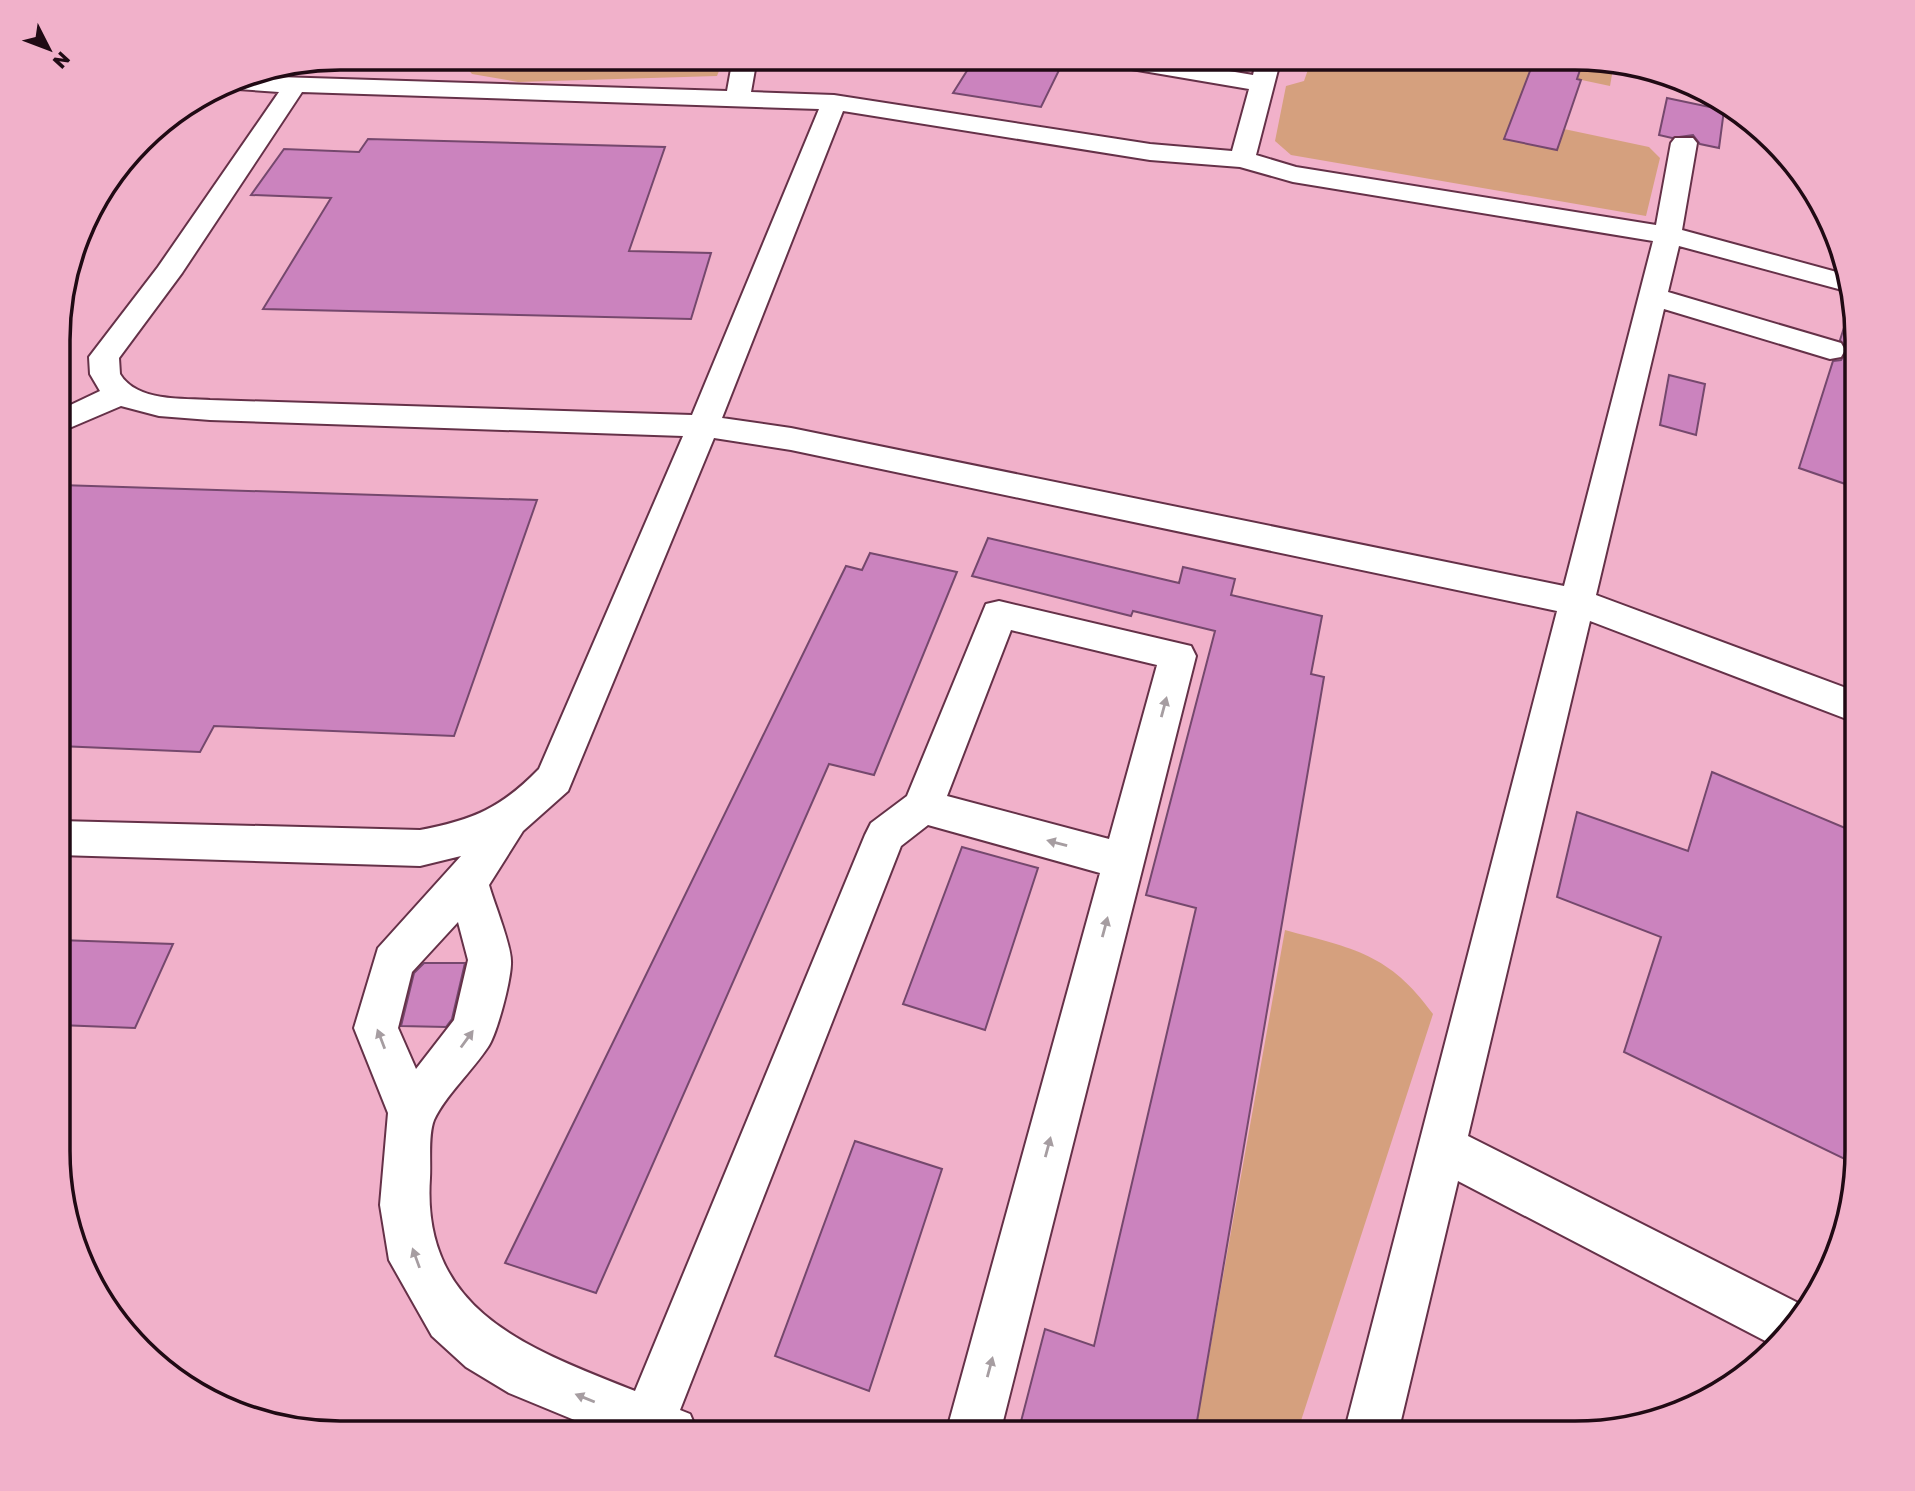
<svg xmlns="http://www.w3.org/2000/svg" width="1915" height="1491" viewBox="0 0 1915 1491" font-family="'Golos Text',sans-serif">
<rect width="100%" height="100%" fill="#f1b1ca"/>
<g fill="#d5a07e">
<path d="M 458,58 L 724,58 L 717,76 L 518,82 L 472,74 Z"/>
<path d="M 1312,58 L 1535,58 L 1505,139 L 1557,150 L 1564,129 L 1649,147 L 1660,158 L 1646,216 L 1291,155 L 1275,141 L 1286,86 L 1304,81 Z"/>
<path d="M 1584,58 L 1614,63 L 1610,86 L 1577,79 Z"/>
<path d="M 1285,930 C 1354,949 1389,953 1433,1014 L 1297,1433 L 1195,1433 Z"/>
</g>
<g fill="#cb83be" stroke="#75486d" stroke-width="2">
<path d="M 975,58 L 1065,58 L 1041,107 L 953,93 Z"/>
<path d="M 1535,58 L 1584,58 L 1577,79 L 1581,80 L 1557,150 L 1504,139 Z"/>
<path d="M 1667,98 L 1724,110 L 1719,148 L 1700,144 L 1693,135 L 1672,138 L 1659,135 Z"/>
<path d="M 368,139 L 665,147 L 629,251 L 711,253 L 691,319 L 263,309 L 331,198 L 251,195 L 284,149 L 359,152 Z"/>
<path d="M 1849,312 L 1852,313 L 1857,340 L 1857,488 L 1799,468 L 1833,361 L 1841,360 L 1847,351 L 1840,340 Z"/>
<path d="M 1669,375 L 1705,384 L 1696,435 L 1660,425 Z"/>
<path d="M 60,485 L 537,500 L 454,736 L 214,726 L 200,752 L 59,746 Z"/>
<path d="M 988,538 L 1179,583 L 1183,567 L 1235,579 L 1231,595 L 1322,616 L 1311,674 L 1324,677 L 1195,1433 L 1018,1433 L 1045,1329 L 1094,1346 L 1196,908 L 1146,895 L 1215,631 L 1133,611 L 1131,616 L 972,576 Z"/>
<path d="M 870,553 L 957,572 L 874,775 L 829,764 L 596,1293 L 505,1263 L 846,566 L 862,570 Z"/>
<path d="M 1712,772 L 1857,833 L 1857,1165 L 1624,1052 L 1661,937 L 1557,897 L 1577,812 L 1688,851 Z"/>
<path d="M 962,847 L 1038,868 L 985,1030 L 903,1004 Z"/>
<path d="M 59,940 L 173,944 L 135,1028 L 59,1025 Z"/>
<path d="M 424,963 L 465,963 L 452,1019 L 446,1027 L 401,1026 L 414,973 Z"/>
<path d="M 855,1141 L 942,1169 L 869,1391 L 775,1356 Z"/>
</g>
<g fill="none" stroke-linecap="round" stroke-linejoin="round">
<g stroke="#653148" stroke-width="4">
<path id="minor" d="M 733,58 L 757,58 L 751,92 L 834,95 L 1150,144 L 1232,151 L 1249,89 L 1108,65 L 1096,58 L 1151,58 L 1253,75 L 1257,58 L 1281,58 L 1256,155 L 1296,167 L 1656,225 L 1671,143 L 1675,138 L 1693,138 L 1697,143 L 1682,230 L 1844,274 L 1846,291 L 1679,246 L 1668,292 L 1841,343 L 1845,350 L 1841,357 L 1830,359 L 1664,309 L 1596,595 L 1857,692 L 1857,723 L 1590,621 L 1468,1136 L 1806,1307 L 1787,1337 L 1775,1346 L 1458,1181 L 1398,1433 L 1344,1433 L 1557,611 L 791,450 L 714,438 L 568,791 L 523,831 L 489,885 C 494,903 511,944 511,961 C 512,977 497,1034 488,1047 C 473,1070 445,1096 434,1120 C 428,1135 431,1161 430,1178 C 421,1313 531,1349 635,1391 L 865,835 L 871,823 L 907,796 L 986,604 L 999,601 L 1191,646 L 1196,656 L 1000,1433 L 946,1433 L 1100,873 L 928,825 L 901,846 L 680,1410 L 690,1414 L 698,1433 L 606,1433 L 509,1393 L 466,1367 L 432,1336 L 389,1260 L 380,1205 L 388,1113 L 354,1028 L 378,948 L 461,856 L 420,866 L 59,855 L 59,821 L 420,830 C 473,820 501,808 539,769 L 683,436 L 210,420 L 159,416 L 121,406 L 60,432 L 60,410 L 100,391 L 90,374 L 89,357 L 158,267 L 279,92 L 223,88 L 243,76 L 727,91 ZM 302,92 L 819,109 L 692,415 L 210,400 C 182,398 137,402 120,374 L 119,358 L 182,273 ZM 843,111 L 1150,160 L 1240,167 L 1293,182 L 1653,241 L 1564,586 L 791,428 L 722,418 ZM 1011,630 L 1157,665 L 1109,839 L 947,796 ZM 458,922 L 468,960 L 454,1020 L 416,1069 L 398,1028 L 412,972 Z"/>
</g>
<use href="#minor" fill="#fff" fill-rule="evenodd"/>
</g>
<defs><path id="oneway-solid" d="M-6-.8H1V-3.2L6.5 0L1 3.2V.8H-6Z" transform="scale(1.75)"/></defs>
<g fill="#a69da1">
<use href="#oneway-solid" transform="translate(1164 707) rotate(-75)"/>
<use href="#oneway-solid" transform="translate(1057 843) rotate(-165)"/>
<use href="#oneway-solid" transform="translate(1105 927) rotate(-75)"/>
<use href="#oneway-solid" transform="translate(381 1039) rotate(-111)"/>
<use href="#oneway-solid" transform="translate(467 1039) rotate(-54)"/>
<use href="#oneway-solid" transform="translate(1048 1147) rotate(-75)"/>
<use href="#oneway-solid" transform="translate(416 1258) rotate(-110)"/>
<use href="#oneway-solid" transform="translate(990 1367) rotate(-75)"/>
<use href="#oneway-solid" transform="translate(585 1398) rotate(-158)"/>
</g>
<path d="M0 0H1915V1491H0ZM340 70H1575A270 270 0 0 1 1845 340V1151A270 270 0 0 1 1575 1421H340A270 270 0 0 1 70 1151V340A270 270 0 0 1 340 70Z" fill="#f1b1ca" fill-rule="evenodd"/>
<path fill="none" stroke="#200a14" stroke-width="3.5" d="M340 70H1575A270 270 0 0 1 1845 340V1151A270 270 0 0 1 1575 1421H340A270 270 0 0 1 70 1151V340A270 270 0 0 1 340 70Z"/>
<g transform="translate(49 49) rotate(132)" stroke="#f1b1ca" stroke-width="5" paint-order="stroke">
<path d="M0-5L12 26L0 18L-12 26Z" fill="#200a14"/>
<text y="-10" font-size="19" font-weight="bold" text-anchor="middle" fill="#200a14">N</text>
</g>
</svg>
